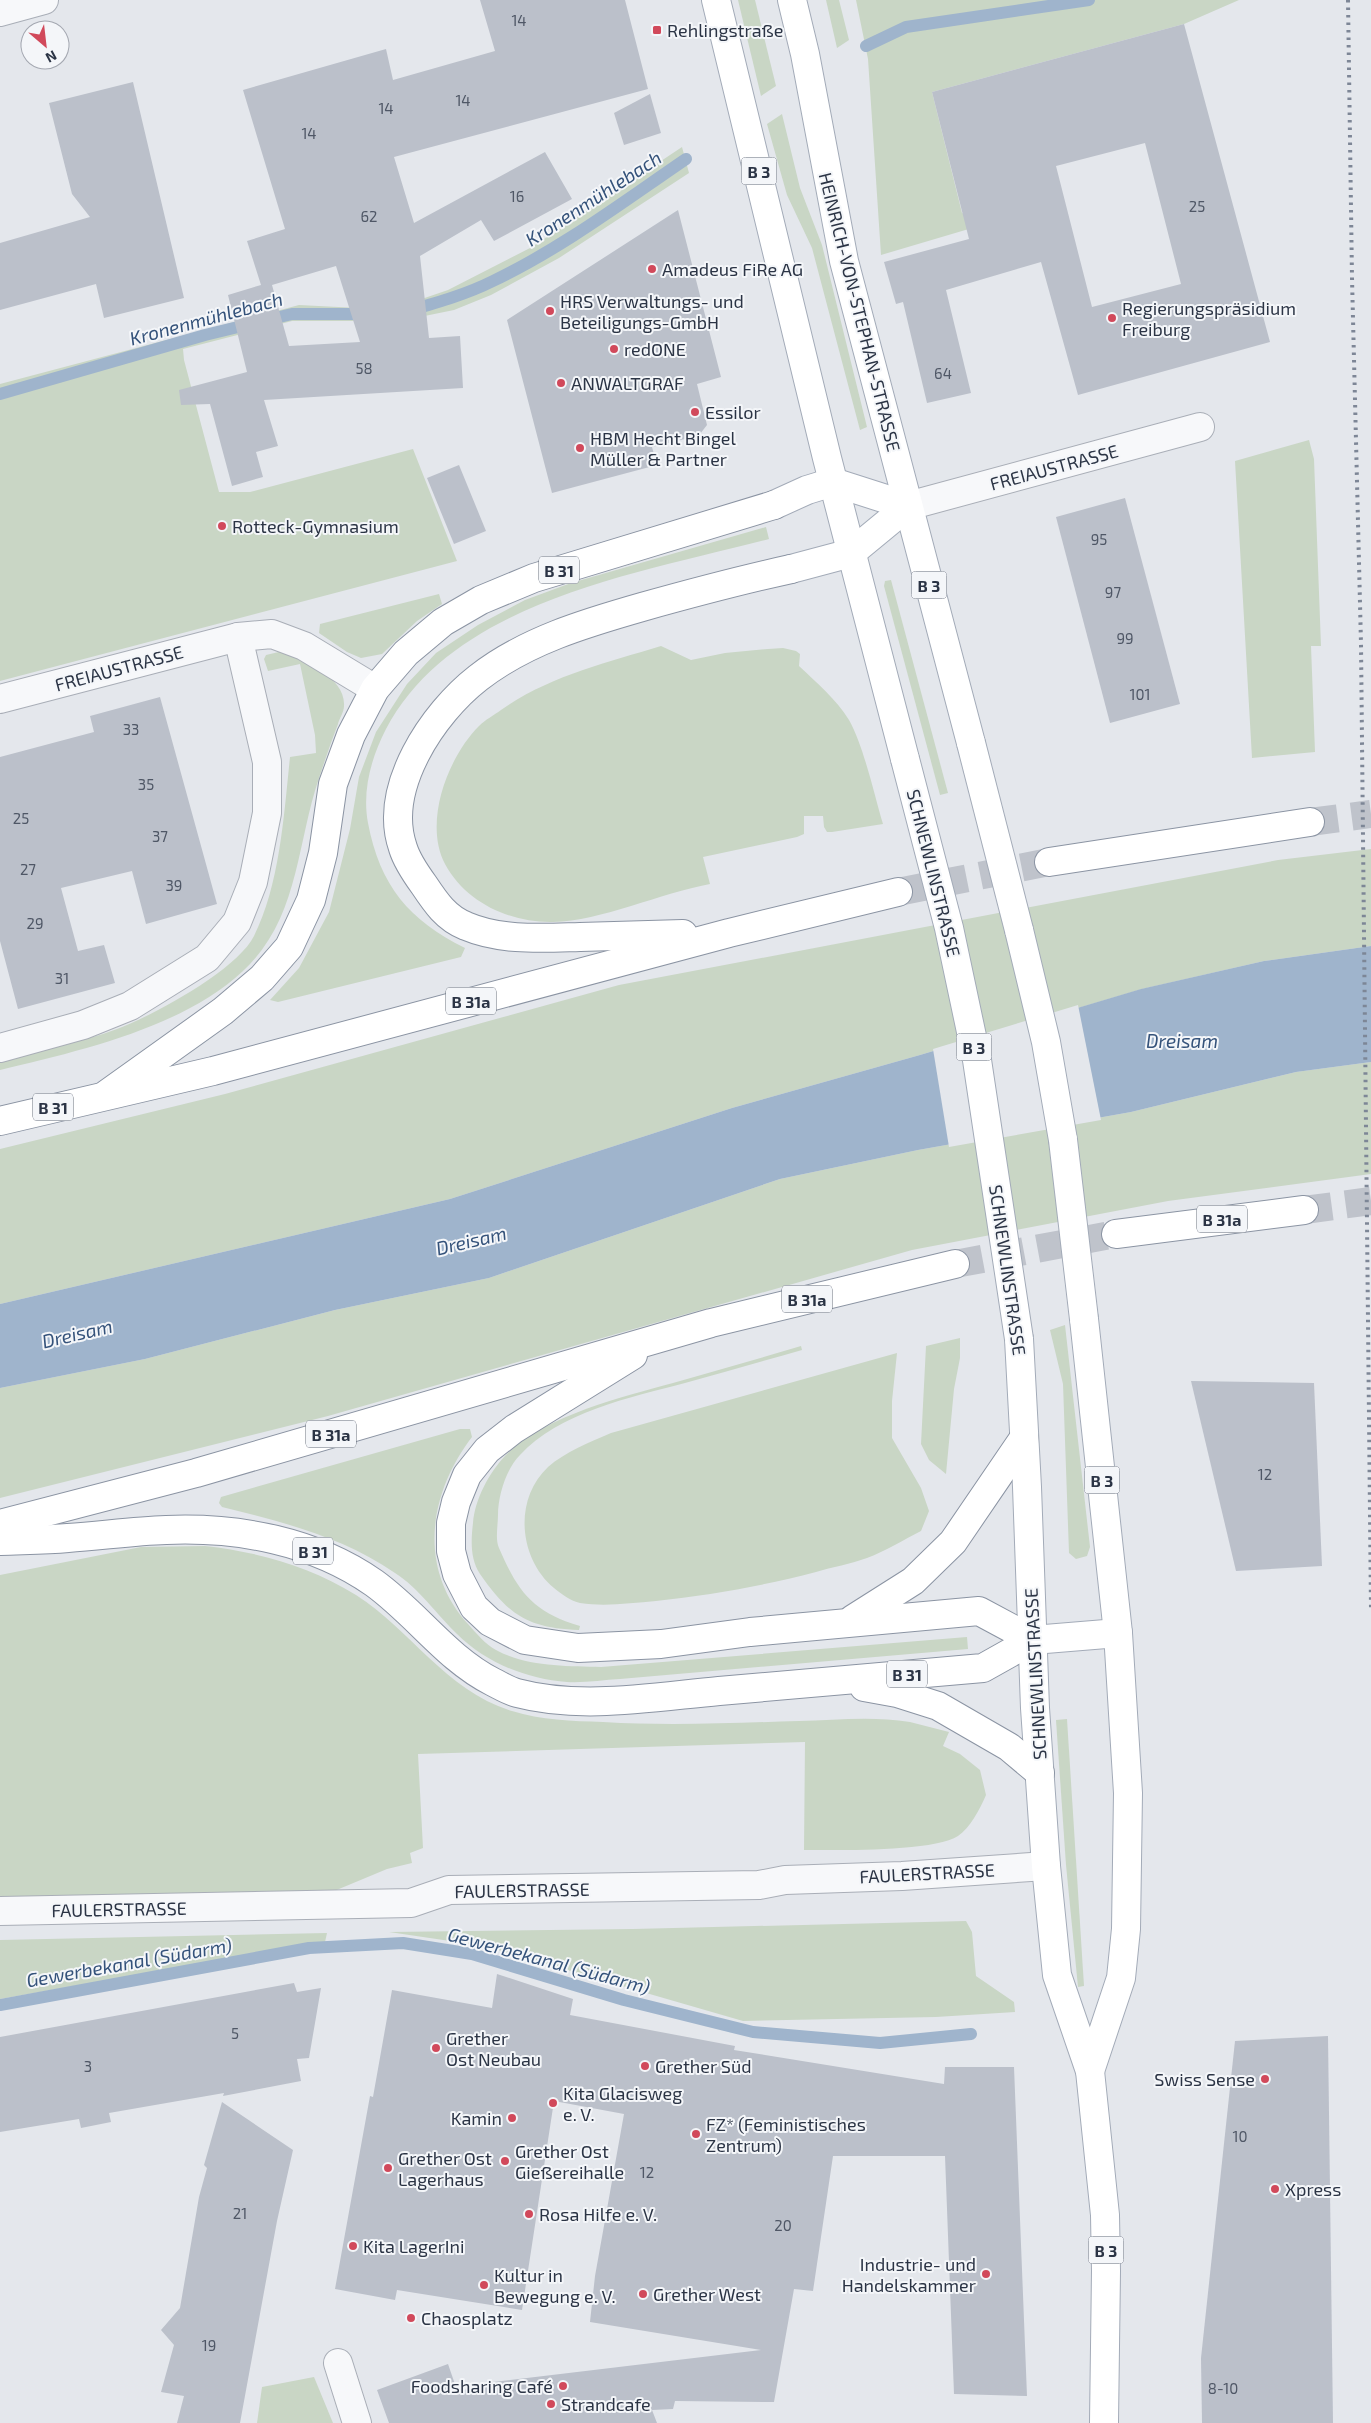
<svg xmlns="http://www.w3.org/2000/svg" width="1371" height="2423" viewBox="0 0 1371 2423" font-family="'Exo 2',sans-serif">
<rect width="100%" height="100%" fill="#e4e7ec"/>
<g fill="#c9d6c5">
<path d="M 738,0 L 755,0 L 776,86 L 761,96 Z"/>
<path d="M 826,0 L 839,0 L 849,40 L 837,48 Z"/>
<path d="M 856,0 L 1239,0 L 1184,24 L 932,92 L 962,213 L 989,223 L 881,255 L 868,59 Z"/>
<path d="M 782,114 L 800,188 L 822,245 L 867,427 L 860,430 L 812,248 L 787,195 L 767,124 Z"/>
<path d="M 682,147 L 689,173 L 559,258 L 491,295 L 454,310 L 400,321 L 292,321 L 183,349 L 184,360 L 219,492 L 250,492 L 413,449 L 457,561 L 0,681 L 0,384 L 299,305 L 378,309 L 407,304 L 448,290 L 532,247 Z"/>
<path d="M 1309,440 L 1314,459 L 1321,646 L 1311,646 L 1315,752 L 1252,758 L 1235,461 Z"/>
<path d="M 766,527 L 769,539 C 641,573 454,600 386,729 C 371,758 362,791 368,823 C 380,886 409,920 465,948 L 461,957 L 278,1002 L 270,1000 L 299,968 L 329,912 L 350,829 L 359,777 L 376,732 L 407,684 L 436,653 L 478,625 L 525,600 L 571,583 Z"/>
<path d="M 891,580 L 948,793 L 940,795 L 884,586 L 885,581 Z"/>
<path d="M 439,594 L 442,604 L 417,621 L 382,654 L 361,658 L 347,652 L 319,633 L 320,624 Z"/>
<path d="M 661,646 L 691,660 L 725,653 L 768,649 L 783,648 L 796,651 L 800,654 L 799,666 C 817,683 836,699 849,720 C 864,747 874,794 883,824 L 832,832 L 827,832 L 824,827 L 823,816 L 804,816 L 804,834 L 797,837 L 703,857 L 710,884 C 661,893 601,921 553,922 C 511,923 466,903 445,864 C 423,822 448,757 479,726 C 485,720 494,715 501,710 C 549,676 606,663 661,646 Z"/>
<path d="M 283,651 C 304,661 346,677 344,706 C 344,712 339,719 338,724 C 331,742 325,760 319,778 C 296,846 299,919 243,971 C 182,1028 79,1051 0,1070 L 0,1061 C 39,1050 80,1043 117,1029 C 154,1015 237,970 254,936 C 280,884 284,814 290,757 L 316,753 L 315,735 L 300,664 L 268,671 L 264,659 L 266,655 Z"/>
<path d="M 1371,849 L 1371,946 L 1264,961 L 1142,989 L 920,1055 L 732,1108 L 450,1199 L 0,1304 L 0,1149 L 225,1094 L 619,985 L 1278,860 Z"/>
<path d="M 1371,1062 L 1371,1174 L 1168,1201 L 912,1250 L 328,1416 L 0,1498 L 0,1388 L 145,1359 L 335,1310 L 489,1278 L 780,1179 L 918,1150 L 1131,1112 L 1296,1072 Z"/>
<path d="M 1065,1325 L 1090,1547 L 1087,1556 L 1076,1559 L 1069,1553 L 1063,1384 L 1050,1330 Z"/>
<path d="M 960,1338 L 960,1358 L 954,1389 L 946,1474 L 929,1460 L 921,1444 L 926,1346 Z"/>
<path d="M 801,1346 L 802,1350 C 763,1361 724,1372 685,1383 C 631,1397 558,1413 520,1455 C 506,1469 498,1496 498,1515 C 498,1525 495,1539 499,1548 C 518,1592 533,1612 580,1626 L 579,1630 C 529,1628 509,1616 480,1574 C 470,1559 471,1540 473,1523 C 475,1499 489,1473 505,1456 C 542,1416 623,1397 673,1383 C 716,1371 758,1359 801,1346 Z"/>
<path d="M 897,1353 L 892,1401 L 892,1438 L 921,1488 L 929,1511 L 921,1531 C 903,1540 886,1551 867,1558 C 851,1564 832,1567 816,1572 C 763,1586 710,1595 656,1601 C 631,1603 605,1607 580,1603 C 571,1601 561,1594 554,1588 C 519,1559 513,1500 548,1467 C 565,1452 590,1442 611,1433 Z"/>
<path d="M 460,1429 L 470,1429 L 472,1437 C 429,1493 417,1568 468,1624 C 476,1633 486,1645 496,1650 C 527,1667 566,1666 601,1667 L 967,1637 L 968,1649 L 620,1679 C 603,1680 584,1683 567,1682 C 527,1679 486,1663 457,1634 C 437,1615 419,1588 395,1573 C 343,1537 283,1522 222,1507 L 219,1503 L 221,1497 Z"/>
<path d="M 205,1546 C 258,1552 310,1566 356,1595 C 411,1630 446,1691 512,1711 C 541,1720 572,1721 603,1722 C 668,1726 733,1723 799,1721 C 836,1720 873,1716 910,1722 C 923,1725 936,1729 949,1732 L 943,1746 L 960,1754 L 980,1770 L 986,1795 C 980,1809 970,1828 958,1836 C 934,1852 836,1850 804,1850 L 805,1742 L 418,1754 L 423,1848 L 410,1853 L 412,1863 L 387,1869 L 327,1894 L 0,1898 L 0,1575 L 141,1547 Z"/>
<path d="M 1067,1719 L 1084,1986 L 1078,1987 L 1066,1865 L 1056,1720 Z"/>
<path d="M 966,1921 L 972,1932 L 976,1976 L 1014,2002 L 1015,2012 L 936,2017 L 743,2021 L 484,1946 L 389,1932 L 633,1929 Z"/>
<path d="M 327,1933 L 325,1942 L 0,1999 L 0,1940 Z"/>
<path d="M 314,2377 L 333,2423 L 257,2423 L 262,2387 Z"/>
</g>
<path fill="#9fb4cc" d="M 1371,946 L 1371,1062 L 1296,1072 L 1131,1112 L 918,1150 L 780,1179 L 489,1278 L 335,1310 L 145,1359 L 0,1388 L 0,1304 L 450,1199 L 732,1108 L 920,1055 L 1141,989 L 1264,961 Z"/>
<path fill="#e4e7ec" d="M 1078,1005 L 1101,1120 L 949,1147 L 933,1049 Z"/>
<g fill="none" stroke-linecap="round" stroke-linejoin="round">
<g stroke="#9fb4cc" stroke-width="12">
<path d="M 866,46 L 906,27 L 1089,0"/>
<path d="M 411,310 C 439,302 467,294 493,281 C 562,248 623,202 686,159"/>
<path d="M 0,394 L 205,335 L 292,314 L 367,314"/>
<path d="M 0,2005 L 309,1948 L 403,1943 L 472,1954 L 624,2000 L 753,2032 L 880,2043 L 971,2034"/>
</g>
</g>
<g fill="#bbc0ca" fill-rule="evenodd">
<path d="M 480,0 L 625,0 L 648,89 L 394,157 L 414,223 L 545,152 L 572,199 L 494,241 L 481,220 L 420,256 L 429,338 L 460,336 L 463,388 L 264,400 L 278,446 L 256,452 L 263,477 L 232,486 L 210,404 L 181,405 L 179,390 L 247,372 L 228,295 L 261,285 L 247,241 L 285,229 L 243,90 L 386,49 L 393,80 L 495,51 ZM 336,266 L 360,342 L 289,346 L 272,285 Z"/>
<path d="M 1184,24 L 1270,342 L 1078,395 L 1041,262 L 946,290 L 971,393 L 927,403 L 903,302 L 896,304 L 884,262 L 969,239 L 932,92 ZM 1145,143 L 1181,284 L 1092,307 L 1056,166 Z"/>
<path d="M 133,82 L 184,298 L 104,318 L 96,284 L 0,310 L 0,243 L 90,217 L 72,194 L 49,103 Z"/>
<path d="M 650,94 L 661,133 L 624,145 L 614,113 Z"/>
<path d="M 678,210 L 721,377 L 697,384 L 707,425 L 700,434 L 693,437 L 652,447 L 657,465 L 552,493 L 507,320 Z"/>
<path d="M 459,465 L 486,531 L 454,544 L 427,478 Z"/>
<path d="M 1125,498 L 1180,704 L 1110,723 L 1056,517 Z"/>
<path d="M 160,697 L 217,904 L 146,924 L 132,871 L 61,888 L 78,951 L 104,945 L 115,983 L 18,1009 L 0,941 L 0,757 L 94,732 L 90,716 Z"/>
<path d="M 1191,1381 L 1314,1383 L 1322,1566 L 1236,1571 Z"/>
<path d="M 497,1974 L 573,1999 L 570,2015 L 735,2046 L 734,2050 L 944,2084 L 945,2067 L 1014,2067 L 1027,2396 L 954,2394 L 945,2156 L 833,2156 L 813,2291 L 794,2289 L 774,2402 L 675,2401 L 673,2409 L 652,2410 L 657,2423 L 389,2423 L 377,2390 L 448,2364 L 458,2393 L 477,2384 L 761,2350 L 590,2322 L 595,2276 L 624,2114 L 554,2101 L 522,2310 L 397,2290 L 395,2300 L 335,2289 L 370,2096 L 373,2097 L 392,1990 L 492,2008 Z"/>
<path d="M 294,1983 L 297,1992 L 321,1988 L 309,2058 L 297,2059 L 301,2081 L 223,2096 L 224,2093 L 109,2113 L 111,2122 L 81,2128 L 79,2119 L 0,2132 L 0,2037 Z"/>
<path d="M 1328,2036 L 1333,2423 L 1202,2423 L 1201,2358 L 1235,2041 Z"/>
<path d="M 222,2102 L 293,2150 L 277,2221 L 240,2423 L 177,2423 L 184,2396 L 161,2392 L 174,2345 L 161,2330 L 180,2308 L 199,2197 L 207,2168 L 204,2165 Z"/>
</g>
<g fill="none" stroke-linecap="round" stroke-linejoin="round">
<g stroke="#bfc3cb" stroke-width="28" stroke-dasharray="28 14" stroke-linecap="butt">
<path d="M 1310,822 L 1371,814"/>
<path d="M 898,892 L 1049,862"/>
<path d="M 1304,1210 L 1371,1201"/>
<path d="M 955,1264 L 1116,1234"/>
</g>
<g stroke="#a9aeb7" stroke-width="30">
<g id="minor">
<path d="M 0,12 L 44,0"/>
<path d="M 908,506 L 1200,427"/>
<path d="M 0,699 L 238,637 L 272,634 L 304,646 L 375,689"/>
<path d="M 0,1048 L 83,1025 L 130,1006 L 207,958 L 237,922 L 253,882 L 267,813 L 267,762 L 238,637"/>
<path d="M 0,1911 L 411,1903 L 449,1890 L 759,1885 L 785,1880 L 902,1876 L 1046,1866"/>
<path d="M 338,2363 L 357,2423"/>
</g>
</g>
<g stroke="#a3abb8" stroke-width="30">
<g id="primary">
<path d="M 716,0 L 827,458 L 905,759"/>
<path d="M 792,0 L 805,54 L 844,261 L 971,743"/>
<path d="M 774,505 L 807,490 L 833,482 L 908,506"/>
<path d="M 791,569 L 851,553 L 908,506"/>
<path d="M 1019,930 L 1046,1042 L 1063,1140"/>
<path d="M 1084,1319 L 1118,1633 L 1128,1793 L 1126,1929 L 1121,1978 L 1090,2071"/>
<path d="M 1019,1339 L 1027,1487 L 1035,1708 L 1046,1866 L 1057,1975 L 1090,2071 L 1105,2215 L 1106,2271 L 1104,2423"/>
<path d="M 1033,1640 L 1118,1633"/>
</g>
</g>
<g stroke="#8b94a3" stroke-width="30">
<g id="trunk">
<path d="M 1049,862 L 1310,822"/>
<path d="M 683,934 C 649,935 614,936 580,937 C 542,938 501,941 466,926 C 446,918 436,903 424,885 C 416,874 407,861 403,848 C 382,788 433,713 478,678 C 525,641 586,623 642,607 C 692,593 741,580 791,569"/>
<path d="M 107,1094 L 223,1011 L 262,978 L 289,947 L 311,900 L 323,853 L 333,784 L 351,735 L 375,689 L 406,653 L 443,622 L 481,600 L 534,578 L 774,505"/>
<path d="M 0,1121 L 213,1071 L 729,933 L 898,892"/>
<path d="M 1116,1234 L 1304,1210"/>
<path d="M 633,1355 L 514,1429 L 487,1450 L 467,1475 L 456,1502 L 451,1523 L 451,1551 L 457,1574 L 474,1607 L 490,1622 L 525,1640 L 578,1648 L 661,1644 L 750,1632 L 979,1611 L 1033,1640"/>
<path d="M 0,1524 L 196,1473 L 711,1323 L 955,1264"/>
<path d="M 0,1541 C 23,1540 45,1540 68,1538 C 100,1536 133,1531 166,1530 C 239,1527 314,1541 374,1583 C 417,1614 446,1658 493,1682 C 501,1686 509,1691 517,1693 C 581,1710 653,1697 719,1691 C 807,1683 895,1675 983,1668 L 1033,1640"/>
<path d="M 853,1619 L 913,1581 L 953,1542 L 1024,1438"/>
<path d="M 864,1687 L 897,1693 L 938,1706 L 1009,1747 L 1040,1773"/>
</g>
</g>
<use href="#minor" stroke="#f7f8fa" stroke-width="28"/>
<use href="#primary" stroke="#fff" stroke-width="28"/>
<use href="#trunk" stroke="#fff" stroke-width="28"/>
<path stroke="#7d8696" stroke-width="4" stroke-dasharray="2.5 5" stroke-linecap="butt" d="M 1348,0 L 1352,278 L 1361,644 L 1371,1610"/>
<g stroke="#a3abb8" stroke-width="30" stroke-linecap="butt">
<g id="primary-bridge">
<path d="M 971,743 L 1019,930"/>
<path d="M 905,759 L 949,928 L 977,1060 L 1019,1339"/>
<path d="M 1063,1140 L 1084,1319"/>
</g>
</g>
<use href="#primary-bridge" stroke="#fff" stroke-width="28"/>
</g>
<g fill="#d1495b" stroke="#f4f6f9" stroke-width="2">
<rect x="652" y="25" width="10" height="10" rx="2.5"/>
<circle cx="652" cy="269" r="5"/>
<circle cx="550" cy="311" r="5"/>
<circle cx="1112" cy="318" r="5"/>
<circle cx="614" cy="349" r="5"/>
<circle cx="561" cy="383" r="5"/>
<circle cx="695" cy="412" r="5"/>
<circle cx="580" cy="448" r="5"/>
<circle cx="222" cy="526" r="5"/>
<circle cx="436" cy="2048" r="5"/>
<circle cx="645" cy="2066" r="5"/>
<circle cx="1265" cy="2079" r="5"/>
<circle cx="553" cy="2103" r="5"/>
<circle cx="512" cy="2118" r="5"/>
<circle cx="696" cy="2134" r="5"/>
<circle cx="505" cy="2161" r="5"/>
<circle cx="388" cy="2168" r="5"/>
<circle cx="1275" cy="2189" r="5"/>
<circle cx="529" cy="2214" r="5"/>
<circle cx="353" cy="2246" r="5"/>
<circle cx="986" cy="2274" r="5"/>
<circle cx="484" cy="2285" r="5"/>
<circle cx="643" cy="2294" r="5"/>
<circle cx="411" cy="2318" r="5"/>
<circle cx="563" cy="2386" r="5"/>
<circle cx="551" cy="2404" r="5"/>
</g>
<g text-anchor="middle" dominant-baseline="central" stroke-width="4" stroke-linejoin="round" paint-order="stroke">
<g font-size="15" fill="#4f5766">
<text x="519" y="20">14</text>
<text x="463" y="100">14</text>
<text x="386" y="108">14</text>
<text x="309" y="133">14</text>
<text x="517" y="196">16</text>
<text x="1197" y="206">25</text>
<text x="369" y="216">62</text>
<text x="364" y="368">58</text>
<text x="943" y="373">64</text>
<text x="1099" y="539">95</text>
<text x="1113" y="592">97</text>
<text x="1125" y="638">99</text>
<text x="1140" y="694">101</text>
<text x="131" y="729">33</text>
<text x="146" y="784">35</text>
<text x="21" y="818">25</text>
<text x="160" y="836">37</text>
<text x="28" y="869">27</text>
<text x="174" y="885">39</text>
<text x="35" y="923">29</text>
<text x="62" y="978">31</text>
<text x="1265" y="1474">12</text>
<text x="235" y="2033">5</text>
<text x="88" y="2066">3</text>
<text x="1240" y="2136">10</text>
<text x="647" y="2172">12</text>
<text x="240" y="2213">21</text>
<text x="783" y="2225">20</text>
<text x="209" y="2345">19</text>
<text x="1223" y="2388">8-10</text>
</g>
<g fill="#f4f6f9" stroke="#676e7b" stroke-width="1">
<rect x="741.5" y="157.5" width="35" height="27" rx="4"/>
<rect x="539" y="556.5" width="40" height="27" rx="4"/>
<rect x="911.5" y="571.5" width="35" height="27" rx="4"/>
<rect x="446" y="987.5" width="50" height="27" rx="4"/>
<rect x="956.5" y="1033.5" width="35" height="27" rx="4"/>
<rect x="33" y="1093.5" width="40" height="27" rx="4"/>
<rect x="1197" y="1205.5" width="50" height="27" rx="4"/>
<rect x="782" y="1285.5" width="50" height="27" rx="4"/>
<rect x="306" y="1420.5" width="50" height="27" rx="4"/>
<rect x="1084.5" y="1466.5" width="35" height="27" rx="4"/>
<rect x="293" y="1537.5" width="40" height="27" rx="4"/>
<rect x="887" y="1660.5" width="40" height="27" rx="4"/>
<rect x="1088.5" y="2236.5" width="35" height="27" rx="4"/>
</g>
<g font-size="16" font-weight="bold" fill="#2b3445">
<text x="759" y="171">B 3</text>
<text x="559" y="570">B 31</text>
<text x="929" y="585">B 3</text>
<text x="471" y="1001">B 31a</text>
<text x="974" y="1047">B 3</text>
<text x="53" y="1107">B 31</text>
<text x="1222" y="1219">B 31a</text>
<text x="807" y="1299">B 31a</text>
<text x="331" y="1434">B 31a</text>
<text x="1102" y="1480">B 3</text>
<text x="313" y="1551">B 31</text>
<text x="907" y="1674">B 31</text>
<text x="1106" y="2250">B 3</text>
</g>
<g font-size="18" fill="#2b3445" stroke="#f4f6f9" text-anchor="start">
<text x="667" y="30">Rehlingstraße</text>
<text x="662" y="269">Amadeus FiRe AG</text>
<text x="560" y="301">HRS Verwaltungs- und<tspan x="560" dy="21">Beteiligungs-GmbH</tspan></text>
<text x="1122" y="308">Regierungspräsidium<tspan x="1122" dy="21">Freiburg</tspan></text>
<text x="624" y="349">redONE</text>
<text x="571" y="383">ANWALTGRAF</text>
<text x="705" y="412">Essilor</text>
<text x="590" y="438">HBM Hecht Bingel<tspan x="590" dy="21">Müller &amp; Partner</tspan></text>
<text x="232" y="526">Rotteck-Gymnasium</text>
<text x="446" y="2038">Grether<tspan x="446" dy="21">Ost Neubau</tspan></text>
<text x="655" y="2066">Grether Süd</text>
<text x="1255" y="2079" text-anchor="end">Swiss Sense</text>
<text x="563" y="2093">Kita Glacisweg<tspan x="563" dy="21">e. V.</tspan></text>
<text x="502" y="2118" text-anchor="end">Kamin</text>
<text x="706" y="2124">FZ* (Feministisches<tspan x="706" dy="21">Zentrum)</tspan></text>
<text x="515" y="2151">Grether Ost<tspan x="515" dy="21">Gießereihalle</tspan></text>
<text x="398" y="2158">Grether Ost<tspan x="398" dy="21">Lagerhaus</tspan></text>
<text x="1285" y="2189">Xpress</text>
<text x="539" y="2214">Rosa Hilfe e. V.</text>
<text x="363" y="2246">Kita LagerIni</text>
<text x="976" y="2264" text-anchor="end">Industrie- und<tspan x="976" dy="21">Handelskammer</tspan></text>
<text x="494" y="2275">Kultur in<tspan x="494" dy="21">Bewegung e. V.</tspan></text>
<text x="653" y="2294">Grether West</text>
<text x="421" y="2318">Chaosplatz</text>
<text x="553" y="2386" text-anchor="end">Foodsharing Café</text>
<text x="561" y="2404">Strandcafe</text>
</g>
<g font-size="18" fill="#2b3445" stroke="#f4f6f9">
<text transform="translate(860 312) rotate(76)">HEINRICH-VON-STEPHAN-STRASSE</text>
<text transform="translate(1054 467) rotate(-15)">FREIAUSTRASSE</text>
<text transform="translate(119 668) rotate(-15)">FREIAUSTRASSE</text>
<text transform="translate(934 873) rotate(76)">SCHNEWLINSTRASSE</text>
<text transform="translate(1008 1270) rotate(82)">SCHNEWLINSTRASSE</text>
<text transform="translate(1035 1674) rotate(-93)">SCHNEWLINSTRASSE</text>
<text transform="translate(927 1873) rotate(-3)">FAULERSTRASSE</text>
<text transform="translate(522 1890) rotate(-1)">FAULERSTRASSE</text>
<text transform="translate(119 1909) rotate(-1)">FAULERSTRASSE</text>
</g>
<g font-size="19" font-style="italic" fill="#34527a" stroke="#f4f6f9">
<text transform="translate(593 198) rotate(-33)">Kronenmühlebach</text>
<text transform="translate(206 318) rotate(-15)">Kronenmühlebach</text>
<text x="1182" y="1040">Dreisam</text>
<text transform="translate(471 1240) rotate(-13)">Dreisam</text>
<text transform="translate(77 1333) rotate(-13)">Dreisam</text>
<text transform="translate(549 1960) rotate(15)">Gewerbekanal (Südarm)</text>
<text transform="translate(129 1962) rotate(-10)">Gewerbekanal (Südarm)</text>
</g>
</g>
<g transform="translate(45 45) rotate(152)"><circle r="24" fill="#f4f6f9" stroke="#a4a8b1"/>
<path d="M0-4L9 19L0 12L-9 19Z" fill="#d1495b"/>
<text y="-8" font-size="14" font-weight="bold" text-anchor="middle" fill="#2b3445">N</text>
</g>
</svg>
